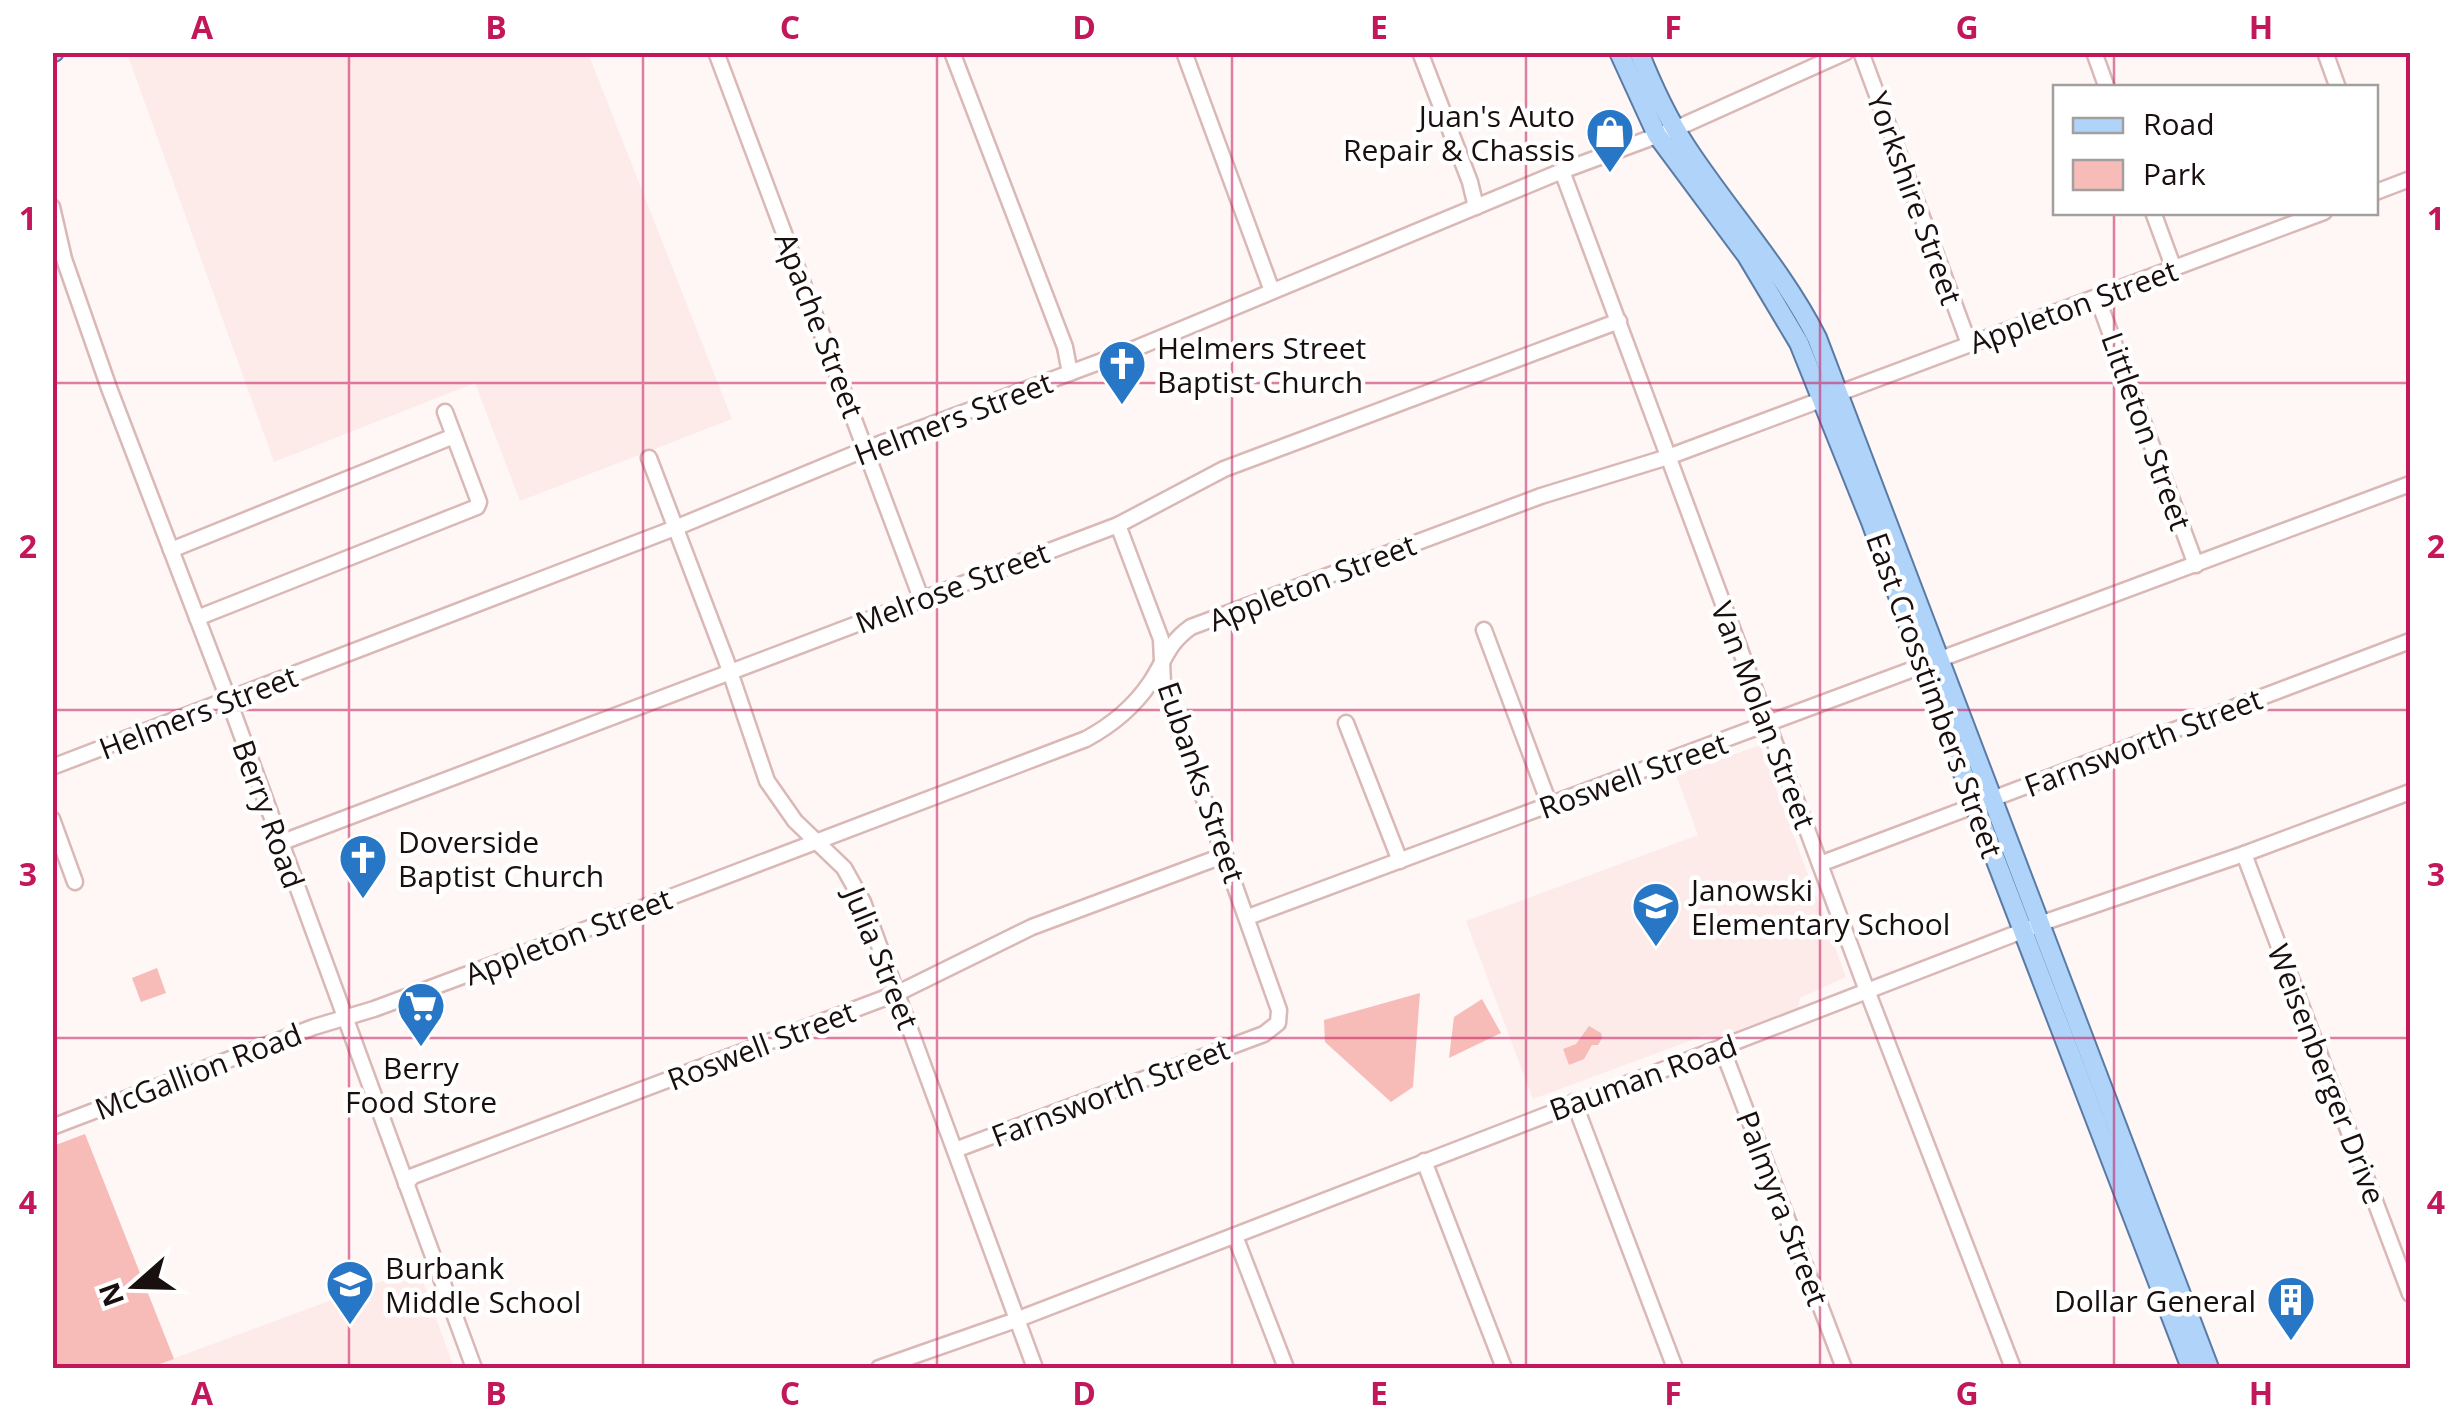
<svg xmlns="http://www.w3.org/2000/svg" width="2463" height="1421" viewBox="0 0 2463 1421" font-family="'Open Sans',sans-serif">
<rect width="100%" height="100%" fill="#fef7f6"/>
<g fill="#fdebea">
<path d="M 127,53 L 588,53 L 732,419 L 520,501 L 475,383 L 274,462 Z"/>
<path d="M 1760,745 L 1846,977 L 1800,998 L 1797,1014 L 1730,1040 L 1703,1036 L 1533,1099 L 1466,921 L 1698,835 L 1676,775 Z"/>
<path d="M 418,1268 L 454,1368 L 148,1368 Z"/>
</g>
<g fill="#f7bcb8">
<path d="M 157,968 L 166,993 L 141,1002 L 132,978 Z"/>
<path d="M 1420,993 L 1413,1087 L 1391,1102 L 1325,1042 L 1324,1020 Z"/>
<path d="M 1482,999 L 1501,1033 L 1449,1058 L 1454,1017 Z"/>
<path d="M 1589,1026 L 1601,1033 L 1602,1038 L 1598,1045 L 1592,1045 L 1584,1059 L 1569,1065 L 1563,1049 L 1576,1044 Z"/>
<path d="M 85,1134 L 174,1359 L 148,1368 L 53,1368 L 53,1146 Z"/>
</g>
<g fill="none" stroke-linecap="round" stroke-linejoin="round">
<g stroke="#d9b8b6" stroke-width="19">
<g id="minor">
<path d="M 716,52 L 921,598"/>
<path d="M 952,52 L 1065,347 L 1070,373"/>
<path d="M 1184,52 L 1272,291"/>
<path d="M 1420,52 L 1470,182 L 1476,207"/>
<path d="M 1861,52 L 1969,344"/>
<path d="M 2094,52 L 2107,88"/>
<path d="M 2325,52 L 2338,88"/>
<path d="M 1562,171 L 1863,980 L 2013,1368"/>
<path d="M 2376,192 L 2410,179"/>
<path d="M 52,207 L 64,259 L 109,388 L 229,701 L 474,1368"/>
<path d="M 2153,212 L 2174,269"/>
<path d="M 2097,297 L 2196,565"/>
<path d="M 649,458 L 726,660 L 767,781 L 795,821 L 844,868 L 863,902 L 1035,1368"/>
<path d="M 171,550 L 454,436"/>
<path d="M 197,618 L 477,507 L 479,502 L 445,412"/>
<path d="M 1484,630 L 1550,806"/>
<path d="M 1346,723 L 1400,861"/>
<path d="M 52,767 L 675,528 L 866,449 L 1134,349 L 1562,171 L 1675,129 L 1846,52"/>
<path d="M 52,819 L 75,882"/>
<path d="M 280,843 L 1118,525 L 1224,469 L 1619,321"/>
<path d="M 2244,854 L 2410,1294"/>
<path d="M 1820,864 L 2410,641"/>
<path d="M 1248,917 L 2410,484"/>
<path d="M 1722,1048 L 1844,1368"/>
<path d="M 1574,1102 L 1675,1368"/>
<path d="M 52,1127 L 314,1027 L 374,1009 L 503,961 L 1086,739 C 1112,725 1133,708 1150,683 C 1166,659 1167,644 1191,627 L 1541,496 L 1668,457 L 2324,212"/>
<path d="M 955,1150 L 1264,1034 L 1278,1023 L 1279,1010 L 1163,684 L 1161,639 L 1118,525"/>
<path d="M 1424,1161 L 1504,1368"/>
<path d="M 406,1184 L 413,1176 L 898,993 L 1032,927 L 1225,855"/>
<path d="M 1235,1236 L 1286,1368"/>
<path d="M 879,1368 L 1016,1320 L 2048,921 L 2244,854 L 2410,792"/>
</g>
</g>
<g stroke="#597ba5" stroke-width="22">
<g id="major">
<path d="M 1619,52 L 1657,135 L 1747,256 L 1799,343 L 1871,522 L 1975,806 L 2191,1368"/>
<path d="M 1639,52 C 1652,85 1668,119 1687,148 C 1729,212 1782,269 1817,338 L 2209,1368"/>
<path d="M 52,53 L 54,52"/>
</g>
</g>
<use href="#minor" stroke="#fff" stroke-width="14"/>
<use href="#major" stroke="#b0d3fa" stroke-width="18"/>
</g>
<path fill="none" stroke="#c2185b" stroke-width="2.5" stroke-opacity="0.55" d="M 349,52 L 349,1368M 643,52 L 643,1368M 937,52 L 937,1368M 1232,52 L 1232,1368M 1526,52 L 1526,1368M 1820,52 L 1820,1368M 2114,52 L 2114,88M 2114,212 L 2114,1368M 52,383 L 2410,383M 52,710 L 2410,710M 52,1038 L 2410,1038"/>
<defs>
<g id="shop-pin" transform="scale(2.5)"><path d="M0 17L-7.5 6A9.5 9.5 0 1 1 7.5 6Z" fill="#2777c6" stroke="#fff"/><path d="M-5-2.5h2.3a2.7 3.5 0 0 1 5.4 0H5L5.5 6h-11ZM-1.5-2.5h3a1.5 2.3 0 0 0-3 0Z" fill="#fff"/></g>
<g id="church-pin" transform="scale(2.5)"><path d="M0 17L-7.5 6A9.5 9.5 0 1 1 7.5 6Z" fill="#2777c6" stroke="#fff"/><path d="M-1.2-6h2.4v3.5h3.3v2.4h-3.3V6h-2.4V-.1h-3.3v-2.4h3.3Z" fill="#fff"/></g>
<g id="school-pin" transform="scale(2.5)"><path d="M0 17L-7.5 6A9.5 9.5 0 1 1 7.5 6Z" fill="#2777c6" stroke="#fff"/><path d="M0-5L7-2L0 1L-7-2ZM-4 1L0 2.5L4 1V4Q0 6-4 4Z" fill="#fff"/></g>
<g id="supermarket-pin" transform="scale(2.5)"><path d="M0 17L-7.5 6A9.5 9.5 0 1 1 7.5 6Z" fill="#2777c6" stroke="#fff"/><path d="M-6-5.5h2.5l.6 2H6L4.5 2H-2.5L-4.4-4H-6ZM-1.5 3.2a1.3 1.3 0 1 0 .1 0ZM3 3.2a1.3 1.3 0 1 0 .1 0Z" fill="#fff"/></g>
<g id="building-pin" transform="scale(2.5)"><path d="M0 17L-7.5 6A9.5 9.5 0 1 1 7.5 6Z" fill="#2777c6" stroke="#fff"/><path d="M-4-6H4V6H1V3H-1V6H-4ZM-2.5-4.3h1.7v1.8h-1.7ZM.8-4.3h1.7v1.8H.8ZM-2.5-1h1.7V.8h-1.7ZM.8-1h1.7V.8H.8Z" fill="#fff"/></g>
</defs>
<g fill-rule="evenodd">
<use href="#shop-pin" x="1610" y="132"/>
<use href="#church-pin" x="1122" y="364"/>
<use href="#church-pin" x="363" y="858"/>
<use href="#school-pin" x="1656" y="906"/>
<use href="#supermarket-pin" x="421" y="1006"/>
<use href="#school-pin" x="350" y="1284"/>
<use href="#building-pin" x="2291" y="1300"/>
</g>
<g text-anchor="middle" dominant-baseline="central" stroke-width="9" stroke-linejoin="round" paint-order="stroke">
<g font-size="30" fill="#1a0f0f" stroke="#fff" text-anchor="start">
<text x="1575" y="115" text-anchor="end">Juan's Auto<tspan x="1575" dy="34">Repair &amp; Chassis</tspan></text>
<text x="1157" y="347">Helmers Street<tspan x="1157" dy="34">Baptist Church</tspan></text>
<text x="398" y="841">Doverside<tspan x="398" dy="34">Baptist Church</tspan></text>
<text x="1691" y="889">Janowski<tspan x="1691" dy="34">Elementary School</tspan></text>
<text x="421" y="1067" text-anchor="middle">Berry<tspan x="421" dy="34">Food Store</tspan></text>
<text x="385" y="1267">Burbank<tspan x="385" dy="34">Middle School</tspan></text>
<text x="2256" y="1300" text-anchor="end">Dollar General</text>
</g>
<g font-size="30" fill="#1a0f0f" stroke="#fff">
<text transform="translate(1915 198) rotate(70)">Yorkshire Street</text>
<text transform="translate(2073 306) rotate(-20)">Appleton Street</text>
<text transform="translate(820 325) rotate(69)">Apache Street</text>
<text transform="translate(953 418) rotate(-21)">Helmers Street</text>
<text transform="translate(2147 431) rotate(70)">Littleton Street</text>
<text transform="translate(1312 582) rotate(-21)">Appleton Street</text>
<text transform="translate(952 587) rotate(-21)">Melrose Street</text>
<text transform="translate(1935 695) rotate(70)">East Crosstimbers Street</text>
<text transform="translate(198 712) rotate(-21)">Helmers Street</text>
<text transform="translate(1764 715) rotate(69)">Van Molan Street</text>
<text transform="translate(2143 742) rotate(-21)">Farnsworth Street</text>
<text transform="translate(1633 775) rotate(-20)">Roswell Street</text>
<text transform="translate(1202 782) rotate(71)">Eubanks Street</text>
<text transform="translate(269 814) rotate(70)">Berry Road</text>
<text transform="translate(568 936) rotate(-21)">Appleton Street</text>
<text transform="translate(882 958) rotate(68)">Julia Street</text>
<text transform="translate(761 1045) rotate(-21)">Roswell Street</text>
<text transform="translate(198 1071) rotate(-21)">McGallion Road</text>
<text transform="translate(2327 1074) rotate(69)">Weisenberger Drive</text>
<text transform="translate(1643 1077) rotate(-20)">Bauman Road</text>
<text transform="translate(1110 1092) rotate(-21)">Farnsworth Street</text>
<text transform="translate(1783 1208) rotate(69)">Palmyra Street</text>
</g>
</g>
<rect width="2463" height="1421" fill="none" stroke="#ffffff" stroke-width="110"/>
<rect x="2053" y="85" width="325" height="130" fill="#ffffff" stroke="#a39f9f" stroke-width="2.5"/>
<rect x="2073" y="118" width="50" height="15" fill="#b0d3fa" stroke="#a39f9f" stroke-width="2.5"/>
<text x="2143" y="135" font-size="30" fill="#1a0f0f">Road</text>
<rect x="2073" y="160" width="50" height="30" fill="#f7bcb8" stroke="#a39f9f" stroke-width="2.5"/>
<text x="2143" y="185" font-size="30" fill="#1a0f0f">Park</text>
<g transform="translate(135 1286) rotate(250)" stroke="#ffffff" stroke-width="8" paint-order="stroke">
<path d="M0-8L18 38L0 25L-18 38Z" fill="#1a0f0f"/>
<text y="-15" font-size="28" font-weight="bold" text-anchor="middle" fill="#1a0f0f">N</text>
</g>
<rect x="55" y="55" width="2353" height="1311" fill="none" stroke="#c2185b" stroke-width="4"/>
<g font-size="32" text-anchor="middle" font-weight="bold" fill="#c2185b">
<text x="202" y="39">A</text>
<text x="496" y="39">B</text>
<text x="790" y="39">C</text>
<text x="1084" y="39">D</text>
<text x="1379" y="39">E</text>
<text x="1673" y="39">F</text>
<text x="1967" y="39">G</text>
<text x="2261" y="39">H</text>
<text x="28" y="230">1</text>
<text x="2436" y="230">1</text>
<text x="28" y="558">2</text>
<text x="2436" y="558">2</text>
<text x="28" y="886">3</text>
<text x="2436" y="886">3</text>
<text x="28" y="1214">4</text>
<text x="2436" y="1214">4</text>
<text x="202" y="1405">A</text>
<text x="496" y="1405">B</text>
<text x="790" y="1405">C</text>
<text x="1084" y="1405">D</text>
<text x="1379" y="1405">E</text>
<text x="1673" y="1405">F</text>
<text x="1967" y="1405">G</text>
<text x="2261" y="1405">H</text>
</g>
</svg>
